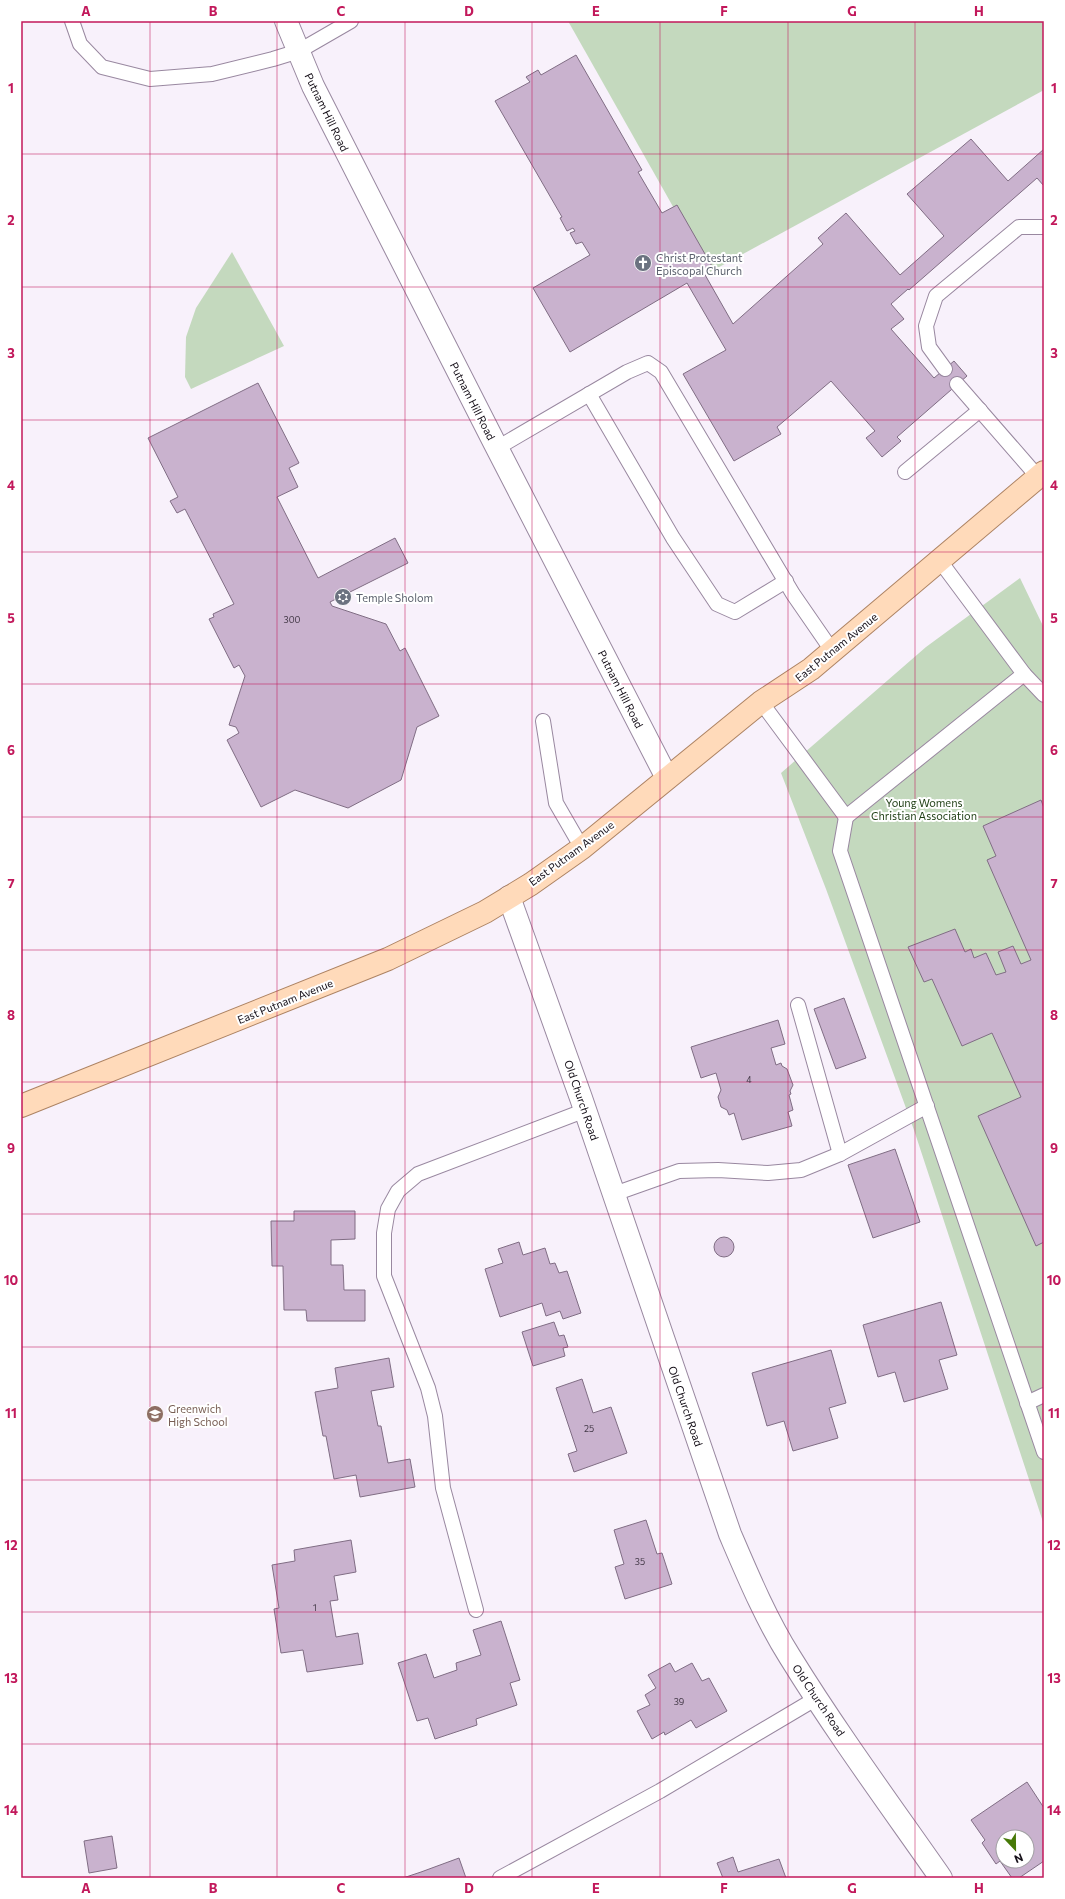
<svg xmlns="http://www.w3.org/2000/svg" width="1065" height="1899" viewBox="0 0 1065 1899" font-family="Commissioner,sans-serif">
<rect width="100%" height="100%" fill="#f8f1fb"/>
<g fill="#c4d9be">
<path d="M 568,21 L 1044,21 L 1044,90 L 710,272 Z"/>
<path d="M 232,252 L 284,346 L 191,389 L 185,377 L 186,337 L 196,308 Z"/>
<path d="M 1020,578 L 1044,628 L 1044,1525 L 914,1130 L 826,889 L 781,773 L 926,647 Z"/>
</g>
<g fill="#c9b2ce" stroke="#806d84" fill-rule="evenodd">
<path d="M 576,55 L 642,170 L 638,172 L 662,213 L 677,205 L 713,268 L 704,273 L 733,324 L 823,244 L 818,238 L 846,213 L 900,275 L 944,236 L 907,194 L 971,139 L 1008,181 L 1044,149 L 1044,186 L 1037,178 L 909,290 L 908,289 L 891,304 L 904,319 L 891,329 L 934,378 L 954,361 L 967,376 L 897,437 L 901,441 L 882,457 L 866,438 L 875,431 L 831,381 L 777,427 L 781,434 L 734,461 L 683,374 L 726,350 L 687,283 L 570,352 L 533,288 L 590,255 L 582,242 L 576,244 L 570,233 L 575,231 L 573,228 L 567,231 L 560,218 L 562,217 L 495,101 L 530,82 L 526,77 L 538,70 L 541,75 Z"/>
<path d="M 258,383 L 299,463 L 289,468 L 298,487 L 277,497 L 318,578 L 395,538 L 408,563 L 330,602 L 332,606 L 386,624 L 400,651 L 405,648 L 439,716 L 417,727 L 401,780 L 348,808 L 295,790 L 261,807 L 227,740 L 239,733 L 236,727 L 229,725 L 245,676 L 239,665 L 234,668 L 209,619 L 214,617 L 213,614 L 234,604 L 185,509 L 177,513 L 170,501 L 178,497 L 148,438 Z"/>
<path d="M 1041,800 L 1044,808 L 1044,1242 L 1036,1246 L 978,1116 L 1021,1097 L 992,1033 L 962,1046 L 932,979 L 924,982 L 908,947 L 955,929 L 965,952 L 971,949 L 974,958 L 986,953 L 996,975 L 1006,972 L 998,952 L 1013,946 L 1021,964 L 1031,960 L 987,860 L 996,856 L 983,826 Z"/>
<path d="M 844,998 L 866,1058 L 836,1069 L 814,1009 Z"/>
<path d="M 778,1020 L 785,1044 L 771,1048 L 776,1065 L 781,1063 L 782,1066 L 787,1069 L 793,1085 L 790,1091 L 791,1094 L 789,1095 L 793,1110 L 788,1112 L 792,1126 L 742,1140 L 734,1113 L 729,1115 L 727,1110 L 721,1107 L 718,1097 L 721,1090 L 716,1073 L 701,1078 L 691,1047 Z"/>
<path d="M 895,1149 L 920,1222 L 873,1238 L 848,1165 Z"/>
<path d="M 294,1211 L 355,1211 L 355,1239 L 331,1240 L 331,1265 L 343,1265 L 344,1290 L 365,1290 L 365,1321 L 307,1321 L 306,1310 L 284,1310 L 283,1266 L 272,1266 L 271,1221 L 294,1221 Z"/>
<circle cx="724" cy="1247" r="10"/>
<path d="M 519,1242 L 523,1255 L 545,1248 L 550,1264 L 555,1263 L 559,1273 L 567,1271 L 581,1313 L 563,1319 L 560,1311 L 546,1316 L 542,1303 L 500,1317 L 485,1269 L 503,1263 L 498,1249 Z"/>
<path d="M 941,1302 L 957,1355 L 939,1360 L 948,1389 L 904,1402 L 895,1372 L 878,1377 L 863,1325 Z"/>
<path d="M 554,1322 L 559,1336 L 564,1335 L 568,1347 L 563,1348 L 565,1356 L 533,1366 L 522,1332 Z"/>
<path d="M 831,1350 L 846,1403 L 829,1408 L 838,1438 L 793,1451 L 784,1421 L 767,1426 L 752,1373 Z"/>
<path d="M 389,1358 L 394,1387 L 371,1391 L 378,1426 L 381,1426 L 388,1463 L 410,1459 L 415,1487 L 360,1497 L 356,1475 L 334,1479 L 326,1436 L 323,1436 L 315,1392 L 338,1388 L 335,1368 Z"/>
<path d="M 582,1379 L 593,1413 L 611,1407 L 627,1453 L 574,1472 L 568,1454 L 577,1451 L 556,1388 Z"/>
<path d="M 646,1520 L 657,1554 L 662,1553 L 672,1584 L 625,1599 L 615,1567 L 624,1564 L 614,1530 Z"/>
<path d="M 351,1540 L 356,1572 L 334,1576 L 338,1600 L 330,1601 L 336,1637 L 358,1633 L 363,1664 L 307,1672 L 303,1650 L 281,1653 L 274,1609 L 279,1608 L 272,1565 L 295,1561 L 294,1550 Z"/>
<path d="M 501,1621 L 520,1680 L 510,1683 L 517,1705 L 476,1719 L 477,1725 L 435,1739 L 428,1718 L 417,1721 L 398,1663 L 426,1654 L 434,1678 L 457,1670 L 456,1663 L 481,1655 L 473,1630 Z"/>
<path d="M 670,1663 L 675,1672 L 692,1663 L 702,1681 L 709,1678 L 727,1711 L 696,1728 L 691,1720 L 665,1735 L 664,1732 L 652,1739 L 637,1711 L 650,1705 L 645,1695 L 656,1688 L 648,1675 Z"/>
<path d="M 1027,1782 L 1044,1808 L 1044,1861 L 1019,1878 L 1012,1878 L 1000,1861 L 996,1864 L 982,1843 L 985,1840 L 971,1820 ZM 1003,1837 L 1027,1837 L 1027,1861 L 1003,1861 Z"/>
<path d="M 112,1836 L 117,1868 L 89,1873 L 84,1841 Z"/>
<path d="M 733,1857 L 738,1872 L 779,1859 L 786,1878 L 723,1878 L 717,1863 Z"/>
<path d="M 459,1858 L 466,1878 L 403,1878 L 421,1872 Z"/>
</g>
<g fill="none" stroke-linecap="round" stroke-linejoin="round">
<g stroke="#9988a0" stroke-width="16">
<g id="service">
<path d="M 72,21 L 80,44 L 102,67 L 150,79 L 212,74 L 273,59 L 299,51 L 351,21"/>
<path d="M 945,369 L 929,347 L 926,326 L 936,296 L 1019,227 L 1044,227"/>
<path d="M 957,384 L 1038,477"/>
<path d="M 589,394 L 673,538 L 717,604 L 735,612 L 786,581"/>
<path d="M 497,448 L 627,372 L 648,363 L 661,372 L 793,594 L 833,652"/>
<path d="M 905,472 L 980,410"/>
<path d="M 1024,674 L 1044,695"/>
<path d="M 761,702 L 846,817 L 1024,674 L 940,561"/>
<path d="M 543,721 L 556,803 L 582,848"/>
<path d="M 846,817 L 840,851 L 1044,1452"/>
<path d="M 798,1005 L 840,1154"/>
<path d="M 614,1194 L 679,1171 L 718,1170 L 768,1173 L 801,1170 L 840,1154 L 927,1106"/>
<path d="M 1027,1403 L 1044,1395"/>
<path d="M 476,1610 L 443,1488 L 435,1416 L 428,1388 L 384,1276 L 384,1233 L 388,1209 L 398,1191 L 418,1174 L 586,1110"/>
<path d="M 500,1878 L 660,1791 L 817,1698"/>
</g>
</g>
<g stroke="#9988a0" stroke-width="24">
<g id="minor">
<path d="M 286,21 L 313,86 L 494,442 L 667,778"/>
<path d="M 509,897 L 581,1098 L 730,1534 C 748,1576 766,1619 790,1657 C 837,1733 890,1805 941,1878"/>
</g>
</g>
<g stroke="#ad8363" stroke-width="24">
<path id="primary" d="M 21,1106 L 388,959 L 485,912 L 531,884 L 582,848 L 761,702 L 811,669 L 1044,472"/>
</g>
<use href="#service" stroke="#fff" stroke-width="14"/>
<use href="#minor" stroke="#fff" stroke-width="22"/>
<use href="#primary" stroke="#ffdaba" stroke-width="22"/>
</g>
<path fill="none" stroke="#c2185b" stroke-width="1" stroke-opacity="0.55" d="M 150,21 L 150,1878M 277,21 L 277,1878M 405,21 L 405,1878M 532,21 L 532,1878M 660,21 L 660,1878M 788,21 L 788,1878M 915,21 L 915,1878M 21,154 L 1044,154M 21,287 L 1044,287M 21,420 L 1044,420M 21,552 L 1044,552M 21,684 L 1044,684M 21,817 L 1044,817M 21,950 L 1044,950M 21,1082 L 1044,1082M 21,1214 L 1044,1214M 21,1347 L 1044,1347M 21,1480 L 1044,1480M 21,1612 L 1044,1612M 21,1744 L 1044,1744"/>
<defs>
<g id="church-disc" transform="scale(0.9)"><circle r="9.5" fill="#6b7280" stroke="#fff"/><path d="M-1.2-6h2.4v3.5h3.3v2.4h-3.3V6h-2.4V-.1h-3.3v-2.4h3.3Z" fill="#fff"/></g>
<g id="synagogue-disc" transform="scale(0.9)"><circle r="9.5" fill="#6b7280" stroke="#fff"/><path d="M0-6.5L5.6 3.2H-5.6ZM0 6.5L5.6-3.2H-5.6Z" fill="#fff"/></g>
<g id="school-disc" transform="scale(0.9)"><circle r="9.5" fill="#8d6e63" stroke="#fff"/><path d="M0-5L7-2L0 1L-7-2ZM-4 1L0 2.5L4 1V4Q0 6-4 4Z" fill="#fff"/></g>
</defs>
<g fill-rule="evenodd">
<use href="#church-disc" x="643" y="263"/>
<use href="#synagogue-disc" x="343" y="597"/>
<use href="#school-disc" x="155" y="1414"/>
</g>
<g text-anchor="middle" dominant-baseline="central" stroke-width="4" stroke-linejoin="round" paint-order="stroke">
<g font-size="9" fill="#423846">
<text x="292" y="619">300</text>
<text x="749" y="1079">4</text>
<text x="589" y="1428">25</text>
<text x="640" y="1561">35</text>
<text x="315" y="1607">1</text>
<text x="679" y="1701">39</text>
</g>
<g font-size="11" fill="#150f18" stroke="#fff">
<text transform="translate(327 112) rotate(64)">Putnam Hill Road</text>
<text transform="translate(473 401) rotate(63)">Putnam Hill Road</text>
<text transform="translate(836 647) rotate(-39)">East Putnam Avenue</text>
<text transform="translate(621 689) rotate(63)">Putnam Hill Road</text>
<text transform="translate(571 853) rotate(-36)">East Putnam Avenue</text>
<text transform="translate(285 1001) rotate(-22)">East Putnam Avenue</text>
<text transform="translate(582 1100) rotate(71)">Old Church Road</text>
<text transform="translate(686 1406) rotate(71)">Old Church Road</text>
<text transform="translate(819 1700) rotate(56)">Old Church Road</text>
</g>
<g font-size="11" fill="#5b616d" stroke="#fff" text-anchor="start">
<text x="656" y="257">Christ Protestant<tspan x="656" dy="13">Episcopal Church</tspan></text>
<text x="356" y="597">Temple Sholom</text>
</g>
<g font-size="11" fill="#1f3e14" stroke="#fff">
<text x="924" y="802">Young Womens<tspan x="924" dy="13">Christian Association</tspan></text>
</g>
<g font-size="11" fill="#785e54" stroke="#fff" text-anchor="start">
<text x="168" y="1408">Greenwich<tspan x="168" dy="13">High School</tspan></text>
</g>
</g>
<rect width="1065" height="1899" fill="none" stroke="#ffffff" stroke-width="44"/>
<g transform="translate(1015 1849) rotate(158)"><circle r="19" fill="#ffffff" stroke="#a19fa3"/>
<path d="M0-3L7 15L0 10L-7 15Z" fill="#467907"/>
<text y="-6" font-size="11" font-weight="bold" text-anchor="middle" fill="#150f18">N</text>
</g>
<rect x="22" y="22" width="1021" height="1855" fill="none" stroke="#c2185b" stroke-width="1.5"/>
<g font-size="13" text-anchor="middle" font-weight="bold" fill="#c2185b">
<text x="86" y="16">A</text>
<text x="213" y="16">B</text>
<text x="341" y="16">C</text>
<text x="469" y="16">D</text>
<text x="596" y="16">E</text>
<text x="724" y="16">F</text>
<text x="852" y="16">G</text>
<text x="979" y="16">H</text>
<text x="11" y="93">1</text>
<text x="1054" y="93">1</text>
<text x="11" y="225">2</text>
<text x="1054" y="225">2</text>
<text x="11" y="358">3</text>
<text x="1054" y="358">3</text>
<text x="11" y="490">4</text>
<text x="1054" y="490">4</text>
<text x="11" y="623">5</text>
<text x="1054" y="623">5</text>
<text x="11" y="755">6</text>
<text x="1054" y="755">6</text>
<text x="11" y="888">7</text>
<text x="1054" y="888">7</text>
<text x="11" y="1020">8</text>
<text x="1054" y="1020">8</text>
<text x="11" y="1153">9</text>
<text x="1054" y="1153">9</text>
<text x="11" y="1285">10</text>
<text x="1054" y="1285">10</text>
<text x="11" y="1418">11</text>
<text x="1054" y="1418">11</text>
<text x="11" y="1550">12</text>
<text x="1054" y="1550">12</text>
<text x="11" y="1683">13</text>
<text x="1054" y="1683">13</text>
<text x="11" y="1815">14</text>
<text x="1054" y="1815">14</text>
<text x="86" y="1893">A</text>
<text x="213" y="1893">B</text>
<text x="341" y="1893">C</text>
<text x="469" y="1893">D</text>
<text x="596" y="1893">E</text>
<text x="724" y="1893">F</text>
<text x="852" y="1893">G</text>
<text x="979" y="1893">H</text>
</g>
</svg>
